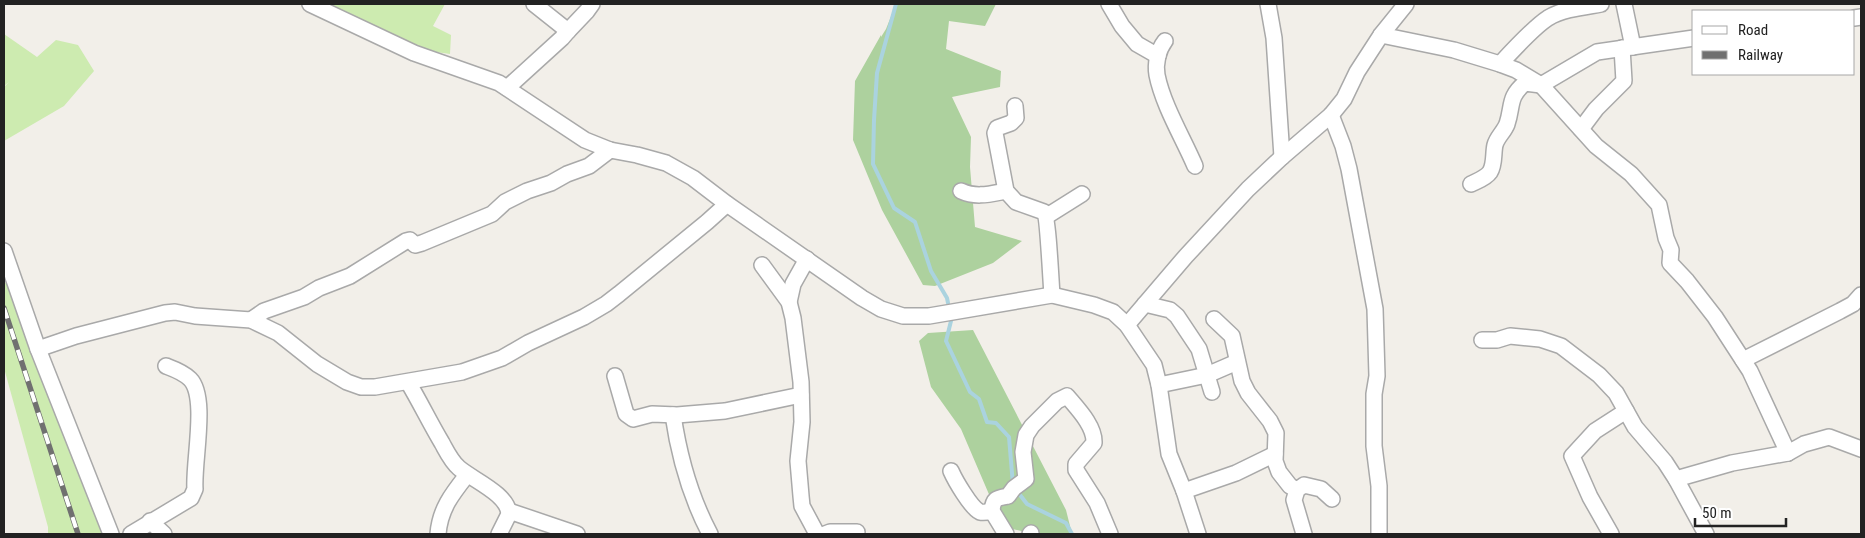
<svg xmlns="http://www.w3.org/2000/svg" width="1865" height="538" viewBox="0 0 1865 538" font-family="'Roboto Condensed',sans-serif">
<rect width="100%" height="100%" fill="#f2efe9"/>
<g fill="#cdebb0">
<path d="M 325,4 L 445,4 L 433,26 L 451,35 L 450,54 L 429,51 Z"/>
<path d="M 4,34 L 37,57 L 56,40 L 78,45 L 94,71 L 64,106 L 4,141 L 4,87 L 9,82 L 4,86 Z"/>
<path d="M 4,282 L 25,296 L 111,534 L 48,534 L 48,527 L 4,368 Z"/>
</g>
<g fill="#add19e">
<path d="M 896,4 L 996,4 L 985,26 L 949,21 L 946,49 L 1001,71 L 1000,87 L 952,97 L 971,137 L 970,167 L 975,227 L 1022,241 L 993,263 L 935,286 L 923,285 L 882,210 L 853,140 L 855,81 L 881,35 L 881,37 L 886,29 Z"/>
<path d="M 973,330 L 1066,510 L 1072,534 L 1035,534 L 1003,527 L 961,429 L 931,387 L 919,341 L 928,333 Z"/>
</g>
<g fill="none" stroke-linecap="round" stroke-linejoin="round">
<g stroke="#aad3df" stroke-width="4">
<path d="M 896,4 L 877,73 L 874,120 L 873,164 L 894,208 L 915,222 L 931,271 L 947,298 L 948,303"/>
<path d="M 950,315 L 951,321 L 946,341 L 970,392 L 979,399 L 987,422 L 996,423 L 1009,437 L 1013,485"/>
<path d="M 1017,491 L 1027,504 L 1066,523 L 1072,534"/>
</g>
<g stroke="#a9a9a9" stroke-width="18">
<g id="street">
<path d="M 310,4 L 414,53 L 499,83 L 585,140 L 610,150 L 637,155 L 666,163 L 693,178 L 727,204 L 862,298 L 881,309 L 903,316 L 929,316 L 1052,295 L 1094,305 L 1113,312 L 1127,325 L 1154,365 L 1159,385 L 1169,454 L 1184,491 L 1198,534"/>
<path d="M 534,4 L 568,31 L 587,11 L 592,4"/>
<path d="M 1109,4 L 1122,26 L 1137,44 L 1158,56"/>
<path d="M 1268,4 L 1274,38 L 1282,157"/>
<path d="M 1624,4 L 1633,47"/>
<path d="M 1854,18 L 1861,17"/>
<path d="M 1381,35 L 1454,50 L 1500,64 L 1516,70 L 1541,85 L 1596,146 L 1631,174 L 1659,205 L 1666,238 L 1671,250 L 1670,263 L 1687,281 L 1715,317 L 1750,371 L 1788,453"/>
<path d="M 1165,41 C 1158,50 1155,64 1157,75 C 1163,105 1183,138 1195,166"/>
<path d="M 1500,64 C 1512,51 1534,27 1548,18 C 1563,9 1584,7 1601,4"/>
<path d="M 507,88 L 562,38 L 568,31"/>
<path d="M 1015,106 L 1016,118 L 1011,123 L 997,128 L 995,133 L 1006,191 L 1016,202 L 1044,212 C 1048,217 1051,283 1052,295"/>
<path d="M 1331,115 L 1343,146 L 1349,169 L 1375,309 L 1377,376 L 1374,394 L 1374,446 L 1379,486 L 1379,534"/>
<path d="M 1581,129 L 1596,109 L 1624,81 L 1622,48"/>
<path d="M 1471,184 C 1477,181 1486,178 1490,172 C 1495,164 1493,153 1495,145 C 1497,137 1504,132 1507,124 C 1513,106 1508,97 1525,83 L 1541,85 L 1597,52 L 1694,38"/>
<path d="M 961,191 C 976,198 990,194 1006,191"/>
<path d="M 1047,216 L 1082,194"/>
<path d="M 4,251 L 38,349 L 111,534"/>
<path d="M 762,265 L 789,302 L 793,318 L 801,382 L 802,422 L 798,461 L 801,496 L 802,506 L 817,534"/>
<path d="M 789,302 L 793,284 L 807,259"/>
<path d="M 1145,304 L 1170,310 L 1177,316 L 1199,349 L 1212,392"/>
<path d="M 1214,319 L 1232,336 L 1242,381 L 1248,393 L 1270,421 L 1276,433 L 1275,461 L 1279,472 L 1290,486 L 1297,490"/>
<path d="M 251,320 L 264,311 L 304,297 L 319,288 L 350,276 L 406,241 L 410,240 L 415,245 L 422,243 L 492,214 L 505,202 L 527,191 L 551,183 L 567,174 L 589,166 L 610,150"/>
<path d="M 1127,325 L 1186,256 L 1248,189 L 1282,157 L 1331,115 L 1344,99 L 1357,72 L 1381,35 L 1406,4"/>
<path d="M 1482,340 L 1497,340 L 1510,336 L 1540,339 L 1561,346 L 1599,375 L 1616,393 L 1635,427 L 1665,462 L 1676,479 L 1706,534"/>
<path d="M 38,349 L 76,336 L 165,313 L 175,312 L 195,316 L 251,320 L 278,333 L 317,364 L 347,382 L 361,387 L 375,387 L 462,372 L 502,358 L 528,343 L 584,317 L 606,304 L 619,294 L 707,222 L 727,204"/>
<path d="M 1743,360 L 1840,311 L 1853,304 L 1861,295"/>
<path d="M 615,376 L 626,414 L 633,419 L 652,414 L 677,415 L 725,411 L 801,395"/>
<path d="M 408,382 C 420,402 430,423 442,443 C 447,452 451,461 459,468 C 473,480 508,494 509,514 L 499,534"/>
<path d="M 1159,385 L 1207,375 L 1237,362"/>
<path d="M 673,415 C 679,456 691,498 710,534"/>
<path d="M 951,471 C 955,480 971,508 980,512 C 984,513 988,512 992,511"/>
<path d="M 1676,479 L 1732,463 L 1788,453 L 1804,444 L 1829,437 L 1861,449"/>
<path d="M 1184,491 L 1236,473 L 1275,454"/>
<path d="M 509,511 L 577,534"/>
<path d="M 150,521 L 164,534"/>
<path d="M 131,534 L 191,498 L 195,489 C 193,462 208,397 190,379 C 183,372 174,369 166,366"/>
<path d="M 438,534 C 440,509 452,494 467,475"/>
<path d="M 825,534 L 830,532 L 857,532"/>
<path d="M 1006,534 L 992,511 C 993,498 997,498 1008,496 L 1014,488 L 1026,479 L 1023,452 L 1026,435 L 1032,426 L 1057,401 L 1067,396 C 1077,408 1095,426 1094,443 L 1076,464 L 1076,470 L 1097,503 L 1110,534"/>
<path d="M 1030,534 L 1031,533"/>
<path d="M 1304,534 L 1294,500 L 1297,490 L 1304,485 L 1321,489 L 1332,499"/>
<path d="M 1611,534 L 1590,497 L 1572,456 L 1595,431 L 1626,411"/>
</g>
</g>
<use href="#street" stroke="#fff" stroke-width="15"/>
<g stroke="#707070" stroke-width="5.5">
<path id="rail" d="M 4,308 L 78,534"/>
</g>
<use href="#rail" stroke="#fff" stroke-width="4" stroke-dasharray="11" stroke-linecap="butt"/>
</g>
<rect width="1865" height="538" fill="none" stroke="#222222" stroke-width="10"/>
<rect x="1692" y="10" width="162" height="65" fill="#ffffff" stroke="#a7a7a7"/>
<rect x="1702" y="26" width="25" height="8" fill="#ffffff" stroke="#a7a7a7"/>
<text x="1738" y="35" font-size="15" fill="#222222">Road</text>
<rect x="1702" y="51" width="25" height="8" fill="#707070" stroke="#a7a7a7"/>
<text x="1738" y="60" font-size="15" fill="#222222">Railway</text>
<path d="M1695 518v8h91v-8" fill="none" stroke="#222222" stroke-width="2.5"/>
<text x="1702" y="518" font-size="15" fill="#222222" stroke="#ffffff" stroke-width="4" paint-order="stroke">50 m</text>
</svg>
